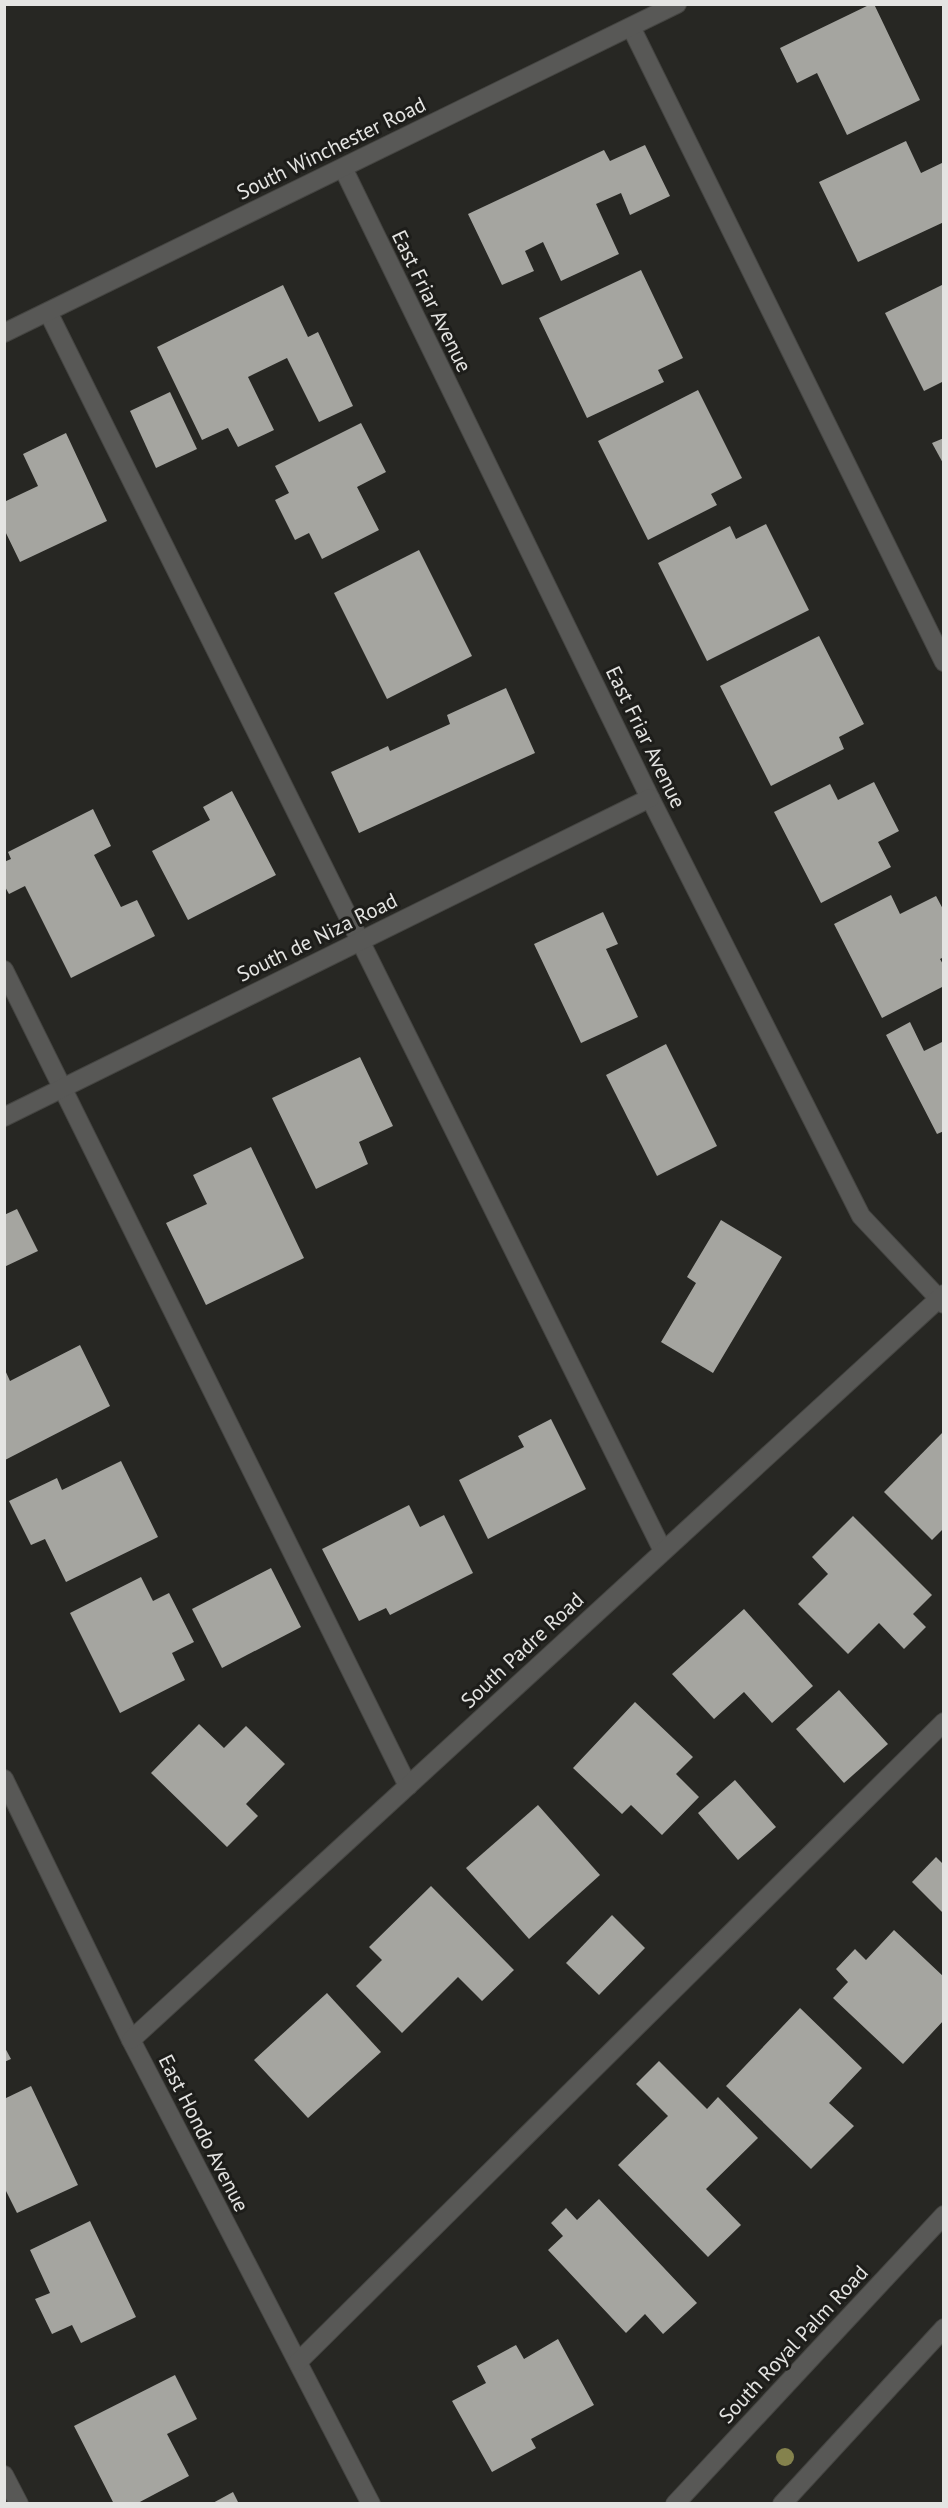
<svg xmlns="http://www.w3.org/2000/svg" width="948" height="2508" viewBox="0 0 948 2508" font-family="'PT Sans',sans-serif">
<rect width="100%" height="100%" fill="#272723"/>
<g fill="#a5a5a0">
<path d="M 871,4 L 874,4 L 920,100 L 847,135 L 817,73 L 797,83 L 780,48 Z"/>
<path d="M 906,141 L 921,173 L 944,162 L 944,222 L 858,262 L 819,182 Z"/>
<path d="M 645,145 L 670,196 L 630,215 L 621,193 L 596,204 L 619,254 L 561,281 L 543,242 L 525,251 L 534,271 L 502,285 L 468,214 L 604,150 L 610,161 Z"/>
<path d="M 641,270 L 683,358 L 658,370 L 664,382 L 587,418 L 539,318 Z"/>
<path d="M 944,284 L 944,381 L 924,391 L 885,313 Z"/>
<path d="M 283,285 L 308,337 L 318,332 L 353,406 L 319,422 L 287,358 L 248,377 L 274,430 L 238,447 L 228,428 L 202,440 L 157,347 Z"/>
<path d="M 698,390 L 742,478 L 711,494 L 717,505 L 648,540 L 598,441 Z"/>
<path d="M 170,392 L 197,449 L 156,468 L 130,411 Z"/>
<path d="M 361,423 L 386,472 L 357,487 L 379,530 L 322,559 L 309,533 L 295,540 L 275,500 L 289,493 L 275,466 Z"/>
<path d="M 66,433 L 107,521 L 20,562 L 4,529 L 4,502 L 38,486 L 23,454 Z"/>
<path d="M 944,438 L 944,465 L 932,443 Z"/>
<path d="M 766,524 L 809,610 L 707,661 L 658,563 L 730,526 L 736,539 Z"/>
<path d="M 419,550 L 472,656 L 387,699 L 334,593 Z"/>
<path d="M 819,636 L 864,724 L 839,737 L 844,749 L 771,786 L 720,686 Z"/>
<path d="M 506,688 L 535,753 L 359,833 L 331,772 L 388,746 L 390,751 L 450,724 L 447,715 Z"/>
<path d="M 874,782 L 899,831 L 878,842 L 891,867 L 821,903 L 774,812 L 830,784 L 838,800 Z"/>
<path d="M 232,791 L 276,875 L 188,920 L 152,851 L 210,820 L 203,807 Z"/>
<path d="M 93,809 L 111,846 L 94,855 L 121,907 L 137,900 L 155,936 L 71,978 L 25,886 L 9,894 L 4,885 L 4,862 L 11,859 L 8,852 Z"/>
<path d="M 891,895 L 900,914 L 936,896 L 944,911 L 944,957 L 940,959 L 944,966 L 944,986 L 882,1018 L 834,924 Z"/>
<path d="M 603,912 L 618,944 L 606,949 L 638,1017 L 581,1043 L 534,944 Z"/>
<path d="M 910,1022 L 924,1051 L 944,1041 L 944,1131 L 937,1134 L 886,1035 Z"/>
<path d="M 666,1044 L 717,1146 L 657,1176 L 606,1075 Z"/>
<path d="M 360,1057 L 393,1126 L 359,1142 L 368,1164 L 316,1189 L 272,1098 Z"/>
<path d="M 251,1147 L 304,1258 L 206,1305 L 166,1223 L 207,1204 L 193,1175 Z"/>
<path d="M 17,1209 L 38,1251 L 4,1267 L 4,1215 Z"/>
<path d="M 721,1220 L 782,1257 L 713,1373 L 661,1342 L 696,1283 L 687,1277 Z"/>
<path d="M 80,1345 L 110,1406 L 5,1460 L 5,1370 L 10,1381 Z"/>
<path d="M 551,1419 L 586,1489 L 488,1539 L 459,1480 L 524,1447 L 518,1436 Z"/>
<path d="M 944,1431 L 944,1528 L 932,1540 L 884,1492 Z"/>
<path d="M 121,1461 L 158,1537 L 66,1582 L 45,1539 L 31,1545 L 9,1501 L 57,1478 L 62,1490 Z"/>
<path d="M 409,1505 L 420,1527 L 444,1515 L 473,1573 L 390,1615 L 386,1608 L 359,1621 L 322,1549 Z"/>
<path d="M 853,1516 L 932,1595 L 913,1614 L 926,1627 L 904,1649 L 879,1623 L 848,1654 L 798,1604 L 828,1574 L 812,1557 Z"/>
<path d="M 271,1568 L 301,1627 L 222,1668 L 192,1609 Z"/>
<path d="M 141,1577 L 153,1601 L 169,1593 L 194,1642 L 172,1653 L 185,1680 L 120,1713 L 70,1613 Z"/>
<path d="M 744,1609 L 813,1686 L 772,1723 L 744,1692 L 714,1719 L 672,1674 Z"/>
<path d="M 839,1690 L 888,1744 L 844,1783 L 796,1729 Z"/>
<path d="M 635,1702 L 693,1757 L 676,1774 L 699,1797 L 662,1835 L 631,1805 L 622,1814 L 573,1768 Z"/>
<path d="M 199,1724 L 224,1748 L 246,1726 L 285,1764 L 246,1804 L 258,1816 L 227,1847 L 151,1773 Z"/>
<path d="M 735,1780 L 776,1827 L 738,1860 L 698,1813 Z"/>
<path d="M 538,1805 L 600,1875 L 529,1939 L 466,1868 Z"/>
<path d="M 936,1857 L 944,1865 L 944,1914 L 912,1882 Z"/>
<path d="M 431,1886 L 514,1970 L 482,2001 L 458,1977 L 402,2033 L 356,1986 L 382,1960 L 369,1947 Z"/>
<path d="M 612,1915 L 645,1948 L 599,1995 L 566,1963 Z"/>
<path d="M 894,1930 L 944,1977 L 944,2020 L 903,2064 L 833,1998 L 848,1982 L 836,1969 L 855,1949 L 866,1960 Z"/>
<path d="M 327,1993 L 381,2052 L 308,2118 L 254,2060 Z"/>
<path d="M 800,2008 L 862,2068 L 829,2103 L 854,2126 L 811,2169 L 726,2086 Z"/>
<path d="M 4,2046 L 11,2059 L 4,2062 Z"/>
<path d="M 659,2061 L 707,2109 L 718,2097 L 758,2138 L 706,2189 L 741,2225 L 708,2257 L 618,2165 L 668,2116 L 636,2084 Z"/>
<path d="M 31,2086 L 78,2185 L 17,2213 L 4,2187 L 4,2099 Z"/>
<path d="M 599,2199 L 697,2303 L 663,2334 L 645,2314 L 626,2333 L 548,2250 L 563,2236 L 551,2223 L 566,2208 L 577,2220 Z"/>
<path d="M 90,2221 L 136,2317 L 81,2343 L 72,2325 L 52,2334 L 35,2299 L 50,2293 L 30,2250 Z"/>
<path d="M 558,2339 L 594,2405 L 531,2439 L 536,2448 L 492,2472 L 452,2401 L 486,2383 L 477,2366 L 516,2345 L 524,2359 Z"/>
<path d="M 175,2375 L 197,2419 L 167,2434 L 189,2476 L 136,2504 L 114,2504 L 74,2426 Z"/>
<path d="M 233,2492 L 239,2504 L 211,2504 Z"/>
</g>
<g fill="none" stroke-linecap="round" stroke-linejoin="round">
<g stroke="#454542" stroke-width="20">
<g id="minor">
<path d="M 631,27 L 944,662"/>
<path d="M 343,168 L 650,798 L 861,1216 L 944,1304"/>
<path d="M 48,312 L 663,1551"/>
<path d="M 4,333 L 677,4"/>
<path d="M 4,970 L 408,1786"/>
<path d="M 4,1117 L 650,798"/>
<path d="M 4,1779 L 131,2040 L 371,2504"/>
<path d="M 131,2040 L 944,1294"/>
<path d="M 298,2362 L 944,1722"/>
<path d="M 4,2475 L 19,2504"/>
<path d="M 675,2504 L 944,2215"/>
<path d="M 782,2504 L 944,2328"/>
</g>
</g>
<use href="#minor" stroke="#585856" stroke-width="18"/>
</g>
<circle fill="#84824d" cx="785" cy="2457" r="9"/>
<g text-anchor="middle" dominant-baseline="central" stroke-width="6" stroke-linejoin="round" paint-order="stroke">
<g font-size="21" fill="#e4e4e2" stroke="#1d1d1a">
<text transform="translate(331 148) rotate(-26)">South Winchester Road</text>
<text transform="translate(432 301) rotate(64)">East Friar Avenue</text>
<text transform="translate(646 737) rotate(64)">East Friar Avenue</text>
<text transform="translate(317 937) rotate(-26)">South de Niza Road</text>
<text transform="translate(522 1650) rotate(-43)">South Padre Road</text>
<text transform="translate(204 2133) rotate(63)">East Hondo Avenue</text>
<text transform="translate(793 2344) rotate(-47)">South Royal Palm Road</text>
</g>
</g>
<rect width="948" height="2508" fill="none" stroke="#e4e4e2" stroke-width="12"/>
</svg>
